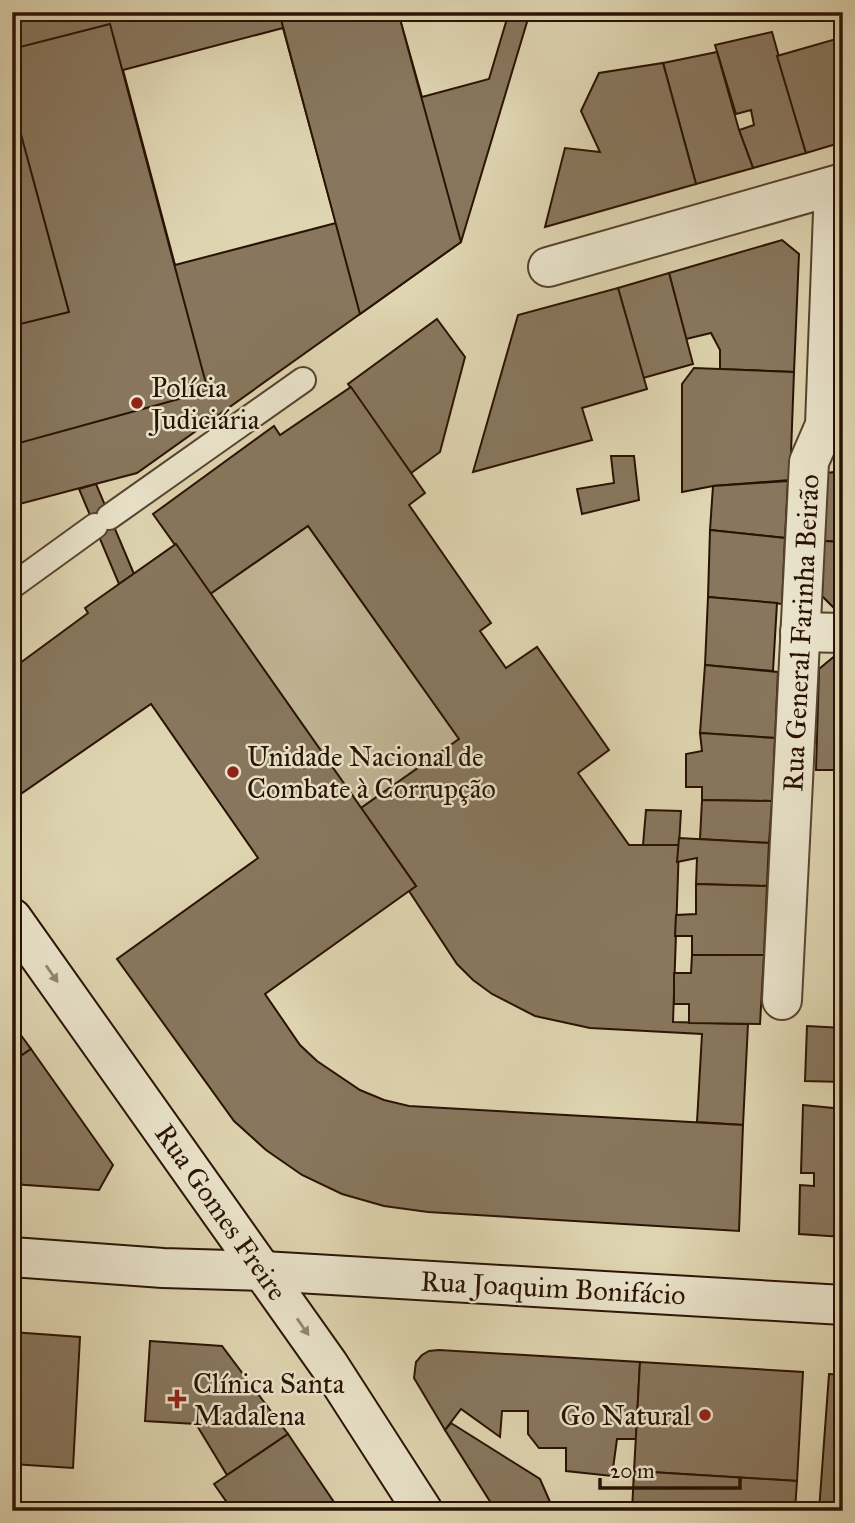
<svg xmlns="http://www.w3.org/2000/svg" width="855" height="1523" viewBox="0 0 855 1523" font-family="'IM FELL Great Primer',serif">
<rect width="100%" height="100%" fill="#dfd5b1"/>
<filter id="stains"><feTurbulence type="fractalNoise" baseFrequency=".00286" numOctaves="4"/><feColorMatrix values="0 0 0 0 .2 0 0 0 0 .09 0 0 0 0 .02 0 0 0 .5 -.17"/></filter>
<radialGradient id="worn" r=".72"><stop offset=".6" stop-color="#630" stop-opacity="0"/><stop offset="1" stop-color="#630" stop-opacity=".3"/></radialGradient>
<path fill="#c0b494" stroke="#75634c" stroke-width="2" d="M 308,526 L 459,739 L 361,808 L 210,594 Z"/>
<g fill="#88775e" stroke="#2a1204" stroke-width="2" fill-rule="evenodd">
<path d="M 12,12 L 398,12 L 422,97 L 489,79 L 509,12 L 530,12 L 461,242 L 137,473 L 12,506 ZM 283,28 L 336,223 L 175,265 L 123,70 Z"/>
<path d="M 279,12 L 398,12 L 461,242 L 360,314 Z"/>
<path d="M 110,24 L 208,391 L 12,445 L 12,326 L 69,312 L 12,101 L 12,49 Z"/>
<path d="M 772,32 L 806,153 L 753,168 L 739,130 L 754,125 L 751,110 L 736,114 L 715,45 Z"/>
<path d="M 843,37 L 843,142 L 806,153 L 777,56 Z"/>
<path d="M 717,52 L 739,130 L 753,168 L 696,184 L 663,63 Z"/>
<path d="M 663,63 L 696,184 L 545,227 L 565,148 L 600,152 L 581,111 L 599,73 Z"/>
<path d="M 782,240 L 799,254 L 794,372 L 720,369 L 720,350 L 711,333 L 686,339 L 669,273 Z"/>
<path d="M 669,273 L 693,364 L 643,378 L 618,288 Z"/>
<path d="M 618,288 L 647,389 L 582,408 L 592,440 L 473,472 L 518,315 Z"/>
<path d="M 437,319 L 465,357 L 440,452 L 411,473 L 348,384 Z"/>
<path d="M 694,368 L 794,372 L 790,480 L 713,486 L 682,492 L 682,384 Z"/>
<path d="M 351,387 L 425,493 L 409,505 L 491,623 L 480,631 L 506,668 L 537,647 L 609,750 L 578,773 L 629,845 L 679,845 L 673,1022 L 748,1024 L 743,1125 L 697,1122 L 702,1034 L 590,1028 L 535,1016 L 492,994 L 473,980 L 457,964 L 409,891 L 416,886 L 361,808 L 459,739 L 308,526 L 210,594 L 153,514 L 274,426 L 280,435 Z"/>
<path d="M 611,456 L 634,456 L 639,500 L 582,514 L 577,489 L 614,483 Z"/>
<path d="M 843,471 L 843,542 L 824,541 L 827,473 Z"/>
<path d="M 788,481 L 785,538 L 710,530 L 713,486 Z"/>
<path d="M 96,484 L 134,574 L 119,584 L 79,489 Z"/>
<path d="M 710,530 L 785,538 L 782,604 L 708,597 Z"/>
<path d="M 824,541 L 843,542 L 843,614 L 839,613 L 822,596 Z"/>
<path d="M 176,544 L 416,886 L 265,994 L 300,1045 L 317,1061 L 360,1090 L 384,1100 L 409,1106 L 743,1125 L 739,1231 L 428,1212 L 384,1206 L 342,1194 L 302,1175 L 266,1150 L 234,1121 L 117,959 L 258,858 L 151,704 L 12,800 L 12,669 L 88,613 L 85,608 Z"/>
<path d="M 708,597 L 777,603 L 773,671 L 705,665 Z"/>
<path d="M 837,654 L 843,655 L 843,770 L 816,770 L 819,669 Z"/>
<path d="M 705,665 L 778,672 L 775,738 L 700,733 Z"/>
<path d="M 700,733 L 775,738 L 772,801 L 702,800 L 702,787 L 686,787 L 686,754 L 702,751 Z"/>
<path d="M 702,800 L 772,801 L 769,843 L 700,839 Z"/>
<path d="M 646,810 L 681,811 L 679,845 L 643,845 Z"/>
<path d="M 843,824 L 843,869 L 839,869 Z"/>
<path d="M 679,838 L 769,843 L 767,886 L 696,884 L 697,858 L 677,862 Z"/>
<rect x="839" y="869" width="4" height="49"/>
<path d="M 696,884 L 767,886 L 764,955 L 692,955 L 692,936 L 675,936 L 676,915 L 696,914 Z"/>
<path d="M 839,918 L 843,918 L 843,959 L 838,959 Z"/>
<path d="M 692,955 L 764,955 L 760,1024 L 689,1023 L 689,1004 L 674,1004 L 674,973 L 691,973 Z"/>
<path d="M 838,959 L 843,959 L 843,1028 L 836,1027 Z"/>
<path d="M 12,1023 L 31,1049 L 12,1062 Z"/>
<path d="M 807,1026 L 843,1028 L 843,1082 L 805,1081 Z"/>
<path d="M 31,1049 L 113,1165 L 99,1190 L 12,1184 L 12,1062 Z"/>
<path d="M 803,1105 L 843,1109 L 843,1237 L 799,1234 L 800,1185 L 814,1186 L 814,1173 L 801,1173 Z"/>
<path d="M 12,1332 L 80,1337 L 73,1468 L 12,1464 Z"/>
<path d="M 150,1341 L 222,1346 L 288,1434 L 227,1475 L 196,1424 L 145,1421 Z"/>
<path d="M 439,1350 L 640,1362 L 636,1439 L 617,1439 L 612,1476 L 566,1471 L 566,1448 L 539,1448 L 528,1434 L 528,1411 L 502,1411 L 500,1437 L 461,1409 L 445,1430 L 414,1378 L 416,1362 L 422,1355 L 429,1351 Z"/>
<path d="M 640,1362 L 803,1372 L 797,1481 L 634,1471 Z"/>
<path d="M 829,1374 L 843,1375 L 843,1511 L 819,1511 Z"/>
<path d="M 451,1423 L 540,1479 L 554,1511 L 496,1511 L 445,1430 Z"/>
<path d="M 288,1434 L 340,1511 L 233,1511 L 214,1484 Z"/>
<path d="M 634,1471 L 797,1481 L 795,1511 L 632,1511 Z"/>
<path d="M 226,1501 L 233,1511 L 211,1511 Z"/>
</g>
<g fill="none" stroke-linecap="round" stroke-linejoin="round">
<g stroke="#57432f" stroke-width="28">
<g id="lane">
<path d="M 109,517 L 303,380"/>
<path d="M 12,586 L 95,526"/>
</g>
</g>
<g stroke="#57432f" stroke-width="42">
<g id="street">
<path d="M 548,267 L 843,183"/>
<path d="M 800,632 L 843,633"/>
<path d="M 782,1000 L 809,462 L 825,425 L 834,186"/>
</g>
</g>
<g stroke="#2a1204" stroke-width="42">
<g id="secondary">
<path d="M 12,918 L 329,1365 L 423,1511"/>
<path d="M 12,1257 L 163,1268 L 263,1271 L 843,1305"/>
</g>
</g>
<use href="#lane" stroke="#eae4cc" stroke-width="24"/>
<use href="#street" stroke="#eae4cc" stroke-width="38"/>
<use href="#secondary" stroke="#eae4cc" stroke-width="38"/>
</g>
<defs><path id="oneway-solid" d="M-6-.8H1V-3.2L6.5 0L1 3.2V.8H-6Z" transform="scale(1.75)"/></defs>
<g fill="#948672">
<use href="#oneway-solid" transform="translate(52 974) rotate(55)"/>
<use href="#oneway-solid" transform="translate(303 1327) rotate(55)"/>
</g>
<g fill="#8f2418" stroke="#eae4cc" stroke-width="2.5">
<circle cx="137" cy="403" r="7"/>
<circle cx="233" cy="772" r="7"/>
<path d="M173.5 1388.5h7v7h7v7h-7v7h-7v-7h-7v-7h7z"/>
<circle cx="705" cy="1415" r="7"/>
</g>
<g text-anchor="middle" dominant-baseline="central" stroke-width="5" stroke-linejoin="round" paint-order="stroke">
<g font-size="28" fill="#2a1204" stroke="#eae4cc" text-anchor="start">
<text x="151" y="387">Polícia<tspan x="151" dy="32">Judiciária</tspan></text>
<text x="247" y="756">Unidade Nacional de<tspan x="247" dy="32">Combate à Corrupção</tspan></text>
<text x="193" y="1383">Clínica Santa<tspan x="193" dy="32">Madalena</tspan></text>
<text x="691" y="1415" text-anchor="end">Go Natural</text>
</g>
<g font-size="28" fill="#2a1204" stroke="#eae4cc">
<text transform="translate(801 633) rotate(-87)">Rua General Farinha Beirão</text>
<text transform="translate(221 1212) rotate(55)">Rua Gomes Freire</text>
<text transform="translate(553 1288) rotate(3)">Rua Joaquim Bonifácio</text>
</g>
</g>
<rect width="855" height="1523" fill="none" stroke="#dfd5b1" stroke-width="42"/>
<rect x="14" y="14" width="827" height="1495" fill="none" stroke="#2a1204" stroke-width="3.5"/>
<rect x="21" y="21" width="813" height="1481" fill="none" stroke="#2a1204" stroke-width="2"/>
<path d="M600 1478v10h140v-10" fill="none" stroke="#2a1204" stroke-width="3.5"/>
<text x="610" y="1478" font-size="21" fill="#2a1204" stroke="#eae4cc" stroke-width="5" paint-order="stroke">20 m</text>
<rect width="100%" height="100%" filter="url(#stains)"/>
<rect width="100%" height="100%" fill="url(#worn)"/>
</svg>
